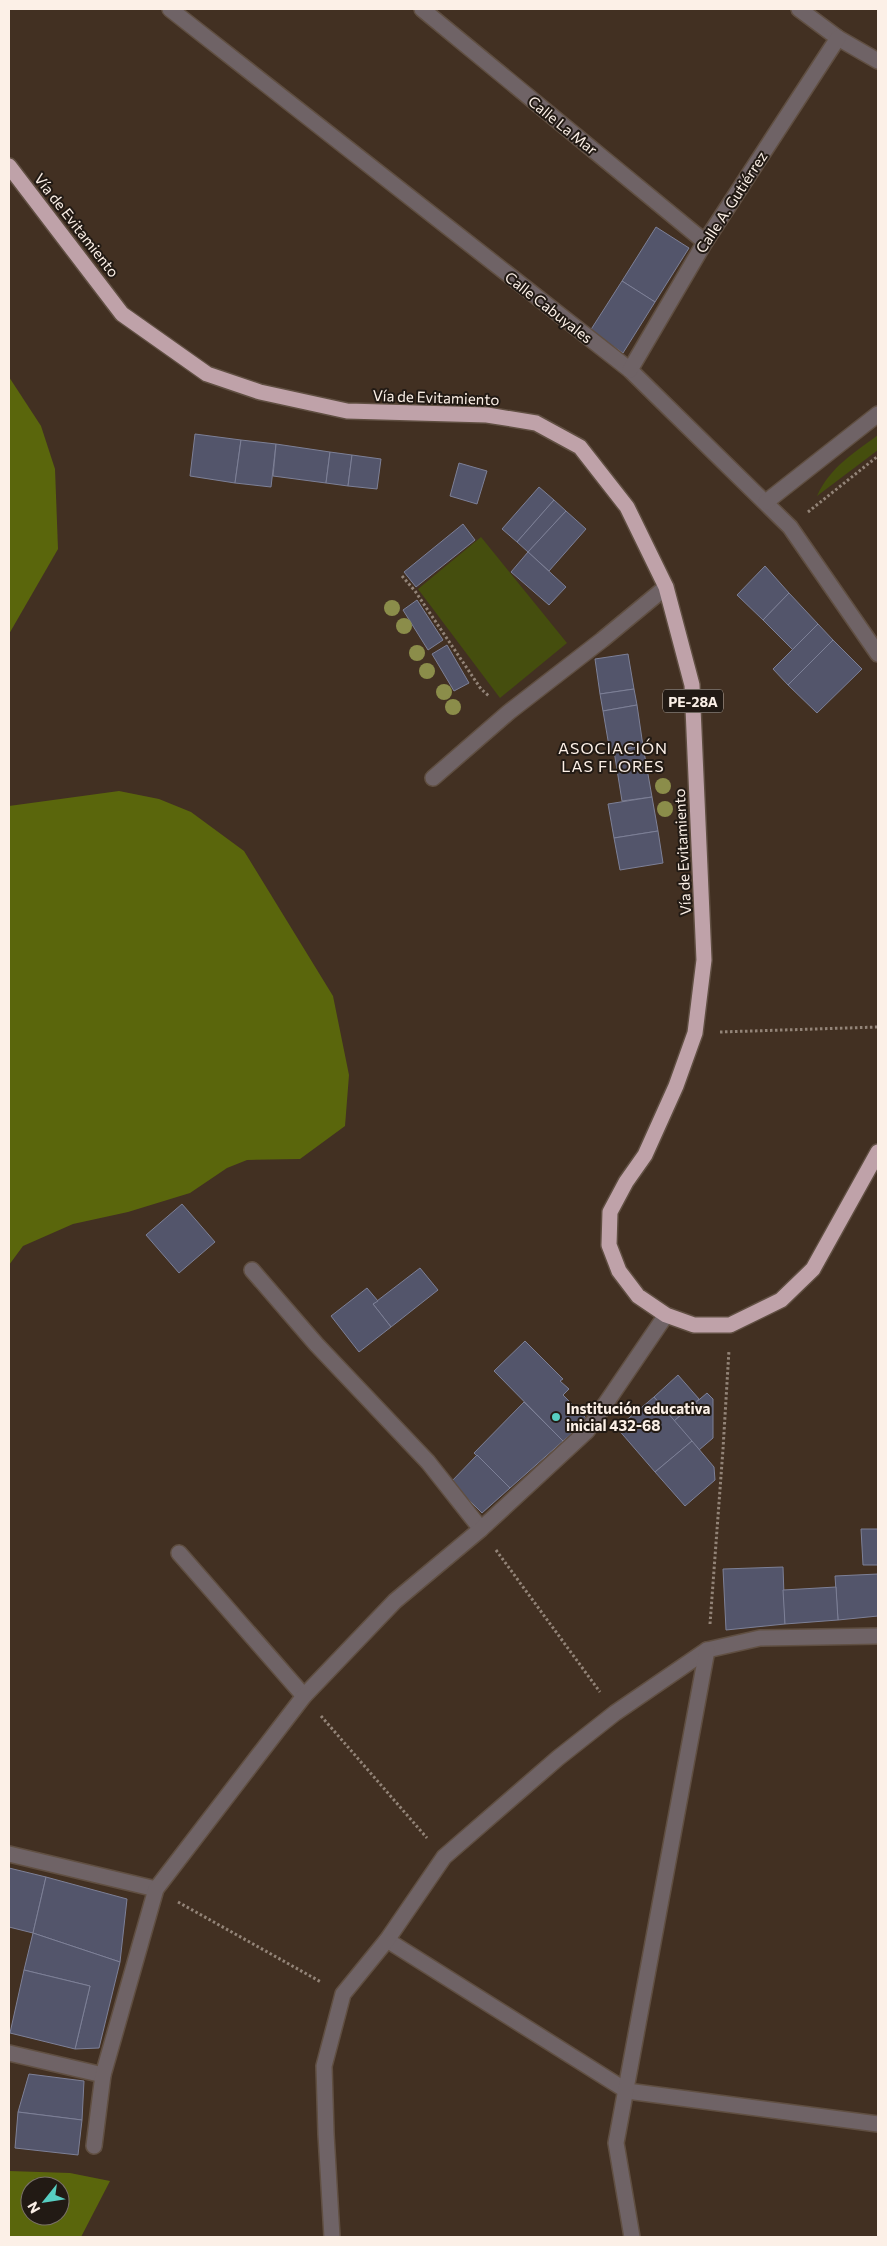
<svg xmlns="http://www.w3.org/2000/svg" width="887" height="2246" viewBox="0 0 887 2246" font-family="Commissioner,sans-serif">
<rect width="100%" height="100%" fill="#423022"/>
<g fill="#454e0e">
<path d="M 878,435 L 878,450 L 817,496 C 831,466 853,454 878,435 Z"/>
<path d="M 481,537 L 567,643 L 500,698 L 418,589 Z"/>
</g>
<g fill="#5a660c" fill-rule="evenodd">
<path d="M 9,377 L 41,426 L 55,469 L 58,549 L 9,634 Z"/>
<path d="M 119,791 L 159,799 L 191,812 L 244,851 L 333,996 L 349,1075 L 345,1126 L 300,1159 L 247,1160 L 227,1168 L 190,1193 L 128,1212 L 73,1224 L 23,1246 L 9,1265 L 9,806 Z"/>
<path d="M 9,2171 L 70,2173 L 110,2181 L 81,2237 L 9,2237 ZM 30,2186 L 60,2186 L 60,2216 L 30,2216 Z"/>
</g>
<g fill="#53556b" stroke="#7d8097">
<path d="M 656,227 L 689,248 L 655,302 L 622,281 Z"/>
<path d="M 622,281 L 655,302 L 623,353 L 590,331 Z"/>
<path d="M 195,434 L 241,440 L 235,483 L 190,476 Z"/>
<path d="M 241,440 L 276,444 L 271,487 L 235,483 Z"/>
<path d="M 276,444 L 330,452 L 326,483 L 273,476 Z"/>
<path d="M 330,452 L 352,455 L 348,486 L 326,483 Z"/>
<path d="M 352,455 L 381,459 L 377,489 L 348,486 Z"/>
<path d="M 459,463 L 487,471 L 477,504 L 450,496 Z"/>
<path d="M 539,487 L 554,500 L 517,542 L 502,529 Z"/>
<path d="M 554,500 L 566,511 L 528,552 L 517,542 Z"/>
<path d="M 566,511 L 586,529 L 549,571 L 528,552 Z"/>
<path d="M 463,524 L 475,540 L 416,587 L 404,572 Z"/>
<path d="M 528,552 L 566,587 L 549,605 L 511,572 Z"/>
<path d="M 765,566 L 789,593 L 763,620 L 737,595 Z"/>
<path d="M 789,593 L 818,624 L 793,650 L 763,620 Z"/>
<path d="M 417,600 L 443,640 L 428,650 L 403,610 Z"/>
<path d="M 818,624 L 833,640 L 788,685 L 773,669 Z"/>
<path d="M 833,640 L 862,669 L 817,713 L 788,685 Z"/>
<path d="M 447,645 L 469,683 L 454,691 L 432,654 Z"/>
<path d="M 628,654 L 634,689 L 600,694 L 595,659 Z"/>
<path d="M 634,689 L 637,705 L 603,711 L 600,694 Z"/>
<path d="M 637,705 L 643,746 L 610,752 L 603,711 Z"/>
<path d="M 643,746 L 652,797 L 622,801 L 614,751 Z"/>
<path d="M 652,797 L 658,831 L 614,838 L 608,804 Z"/>
<path d="M 658,831 L 663,863 L 620,870 L 614,838 Z"/>
<path d="M 182,1204 L 215,1242 L 179,1273 L 146,1235 Z"/>
<path d="M 420,1268 L 438,1290 L 391,1327 L 373,1304 Z"/>
<path d="M 367,1288 L 378,1301 L 373,1304 L 391,1327 L 359,1352 L 331,1316 Z"/>
<path d="M 525,1341 L 563,1379 L 560,1381 L 569,1389 L 563,1395 L 588,1420 L 563,1441 L 494,1371 Z"/>
<path d="M 678,1375 L 699,1399 L 674,1421 L 654,1397 Z"/>
<path d="M 707,1393 L 713,1399 L 713,1438 L 699,1450 L 674,1421 Z"/>
<path d="M 654,1397 L 692,1441 L 655,1472 L 617,1428 Z"/>
<path d="M 524,1402 L 563,1441 L 510,1488 L 474,1453 Z"/>
<path d="M 692,1441 L 714,1467 L 715,1480 L 685,1506 L 655,1472 Z"/>
<path d="M 477,1455 L 510,1488 L 482,1513 L 451,1482 Z"/>
<path d="M 861,1529 L 878,1529 L 878,1565 L 863,1565 Z"/>
<path d="M 783,1567 L 785,1624 L 726,1630 L 723,1569 Z"/>
<path d="M 878,1574 L 878,1616 L 838,1620 L 835,1576 Z"/>
<path d="M 836,1587 L 838,1620 L 785,1624 L 783,1590 Z"/>
<path d="M 9,1868 L 46,1877 L 33,1933 L 9,1927 Z"/>
<path d="M 46,1877 L 127,1899 L 120,1962 L 33,1933 Z"/>
<path d="M 33,1933 L 120,1962 L 99,2048 L 75,2049 L 90,1986 L 24,1970 Z"/>
<path d="M 24,1970 L 90,1986 L 75,2049 L 10,2033 Z"/>
<path d="M 29,2074 L 84,2081 L 82,2120 L 18,2112 Z"/>
<path d="M 18,2112 L 82,2120 L 78,2155 L 15,2148 Z"/>
</g>
<g fill="none" stroke-linecap="round" stroke-linejoin="round">
<g stroke="#604f42" stroke-width="18">
<g id="minor">
<path d="M 170,9 L 630,370 L 790,527 L 878,654"/>
<path d="M 422,9 L 705,242"/>
<path d="M 799,9 L 838,38 L 878,61"/>
<path d="M 630,370 L 705,242 L 838,38"/>
<path d="M 766,502 L 878,414"/>
<path d="M 433,778 L 509,712 L 602,640 L 666,587"/>
<path d="M 252,1270 L 316,1344 L 428,1462 L 481,1529"/>
<path d="M 179,1553 L 304,1696"/>
<path d="M 9,1854 L 156,1889"/>
<path d="M 387,1940 L 627,2091 L 878,2124"/>
<path d="M 9,2053 L 103,2075"/>
<path d="M 94,2146 L 103,2075 L 156,1889 L 304,1696 L 395,1601 L 481,1529 L 587,1431 L 666,1315"/>
<path d="M 332,2237 L 326,2134 L 324,2066 L 343,1994 L 387,1940 L 444,1857 L 558,1758 L 615,1713 L 707,1650 L 760,1638 L 878,1636"/>
<path d="M 632,2237 L 616,2143 L 707,1650"/>
</g>
</g>
<g stroke="#604f42" stroke-width="18">
<path id="highway" d="M 9,166 L 122,314 L 207,374 L 260,392 L 347,411 L 487,415 L 536,423 L 580,447 L 627,507 L 666,587 L 692,685 L 704,960 L 695,1033 L 676,1086 L 645,1155 L 626,1182 L 610,1212 L 609,1245 L 619,1271 L 638,1296 L 666,1315 L 694,1325 L 730,1325 L 781,1300 L 813,1269 L 878,1152"/>
</g>
<g stroke="#938478" stroke-width="3" stroke-dasharray="2.5 2.5" stroke-linecap="butt">
<path d="M 808,512 L 878,456"/>
<path d="M 402,576 L 415,591 L 481,689 L 489,696"/>
<path d="M 720,1032 L 878,1027"/>
<path d="M 496,1550 L 600,1692"/>
<path d="M 710,1624 L 723,1449 L 729,1350"/>
<path d="M 321,1716 L 427,1838"/>
<path d="M 178,1902 L 321,1982"/>
</g>
<use href="#minor" stroke="#6f6366" stroke-width="15"/>
<use href="#highway" stroke="#bfa2a9" stroke-width="15"/>
</g>
<g fill="#8b8d4a">
<circle cx="392" cy="608" r="8"/>
<circle cx="404" cy="626" r="8"/>
<circle cx="417" cy="653" r="8"/>
<circle cx="427" cy="671" r="8"/>
<circle cx="444" cy="692" r="8"/>
<circle cx="453" cy="707" r="8"/>
<circle cx="663" cy="786" r="8"/>
<circle cx="665" cy="809" r="8"/>
</g>
<circle fill="#57cec2" stroke="#221a14" stroke-width="2" cx="556" cy="1417" r="5"/>
<g text-anchor="middle" dominant-baseline="central" stroke-width="4" stroke-linejoin="round" paint-order="stroke">
<rect fill="#221a14" stroke="#bbb0a8" stroke-width="1" x="663" y="689.5" width="60" height="23" rx="4"/>
<g font-size="14" font-weight="bold" fill="#fcf0e7">
<text x="693" y="701">PE-28A</text>
</g>
<g font-size="15" fill="#fcf0e7" stroke="#221a14">
<text transform="translate(563 125) rotate(39)">Calle La Mar</text>
<text transform="translate(731 202) rotate(-57)">Calle A. Gutiérrez</text>
<text transform="translate(77 225) rotate(52)">Vía de Evitamiento</text>
<text transform="translate(549 307) rotate(38)">Calle Cabuyales</text>
<text transform="translate(436 397) rotate(2)">Vía de Evitamiento</text>
<text transform="translate(682 852) rotate(-93)">Vía de Evitamiento</text>
</g>
<g font-size="15" font-weight="bold" fill="#fcf0e7" stroke="#221a14" text-anchor="start">
<text x="566" y="1408">Institución educativa<tspan x="566" dy="17">inicial 432-68</tspan></text>
</g>
<g font-size="16" letter-spacing="1" fill="#fcf0e7" stroke="#221a14">
<text x="613" y="747">ASOCIACIÓN<tspan x="613" dy="18">LAS FLORES</tspan></text>
</g>
</g>
<rect width="887" height="2246" fill="none" stroke="#fcf0e7" stroke-width="20"/>
<g transform="translate(45 2201) rotate(240)"><circle r="24" fill="#221a14" stroke="#797068"/>
<path d="M0-4L9 19L0 12L-9 19Z" fill="#57cec2"/>
<text y="-8" font-size="14" font-weight="bold" text-anchor="middle" fill="#fcf0e7">N</text>
</g>
</svg>
